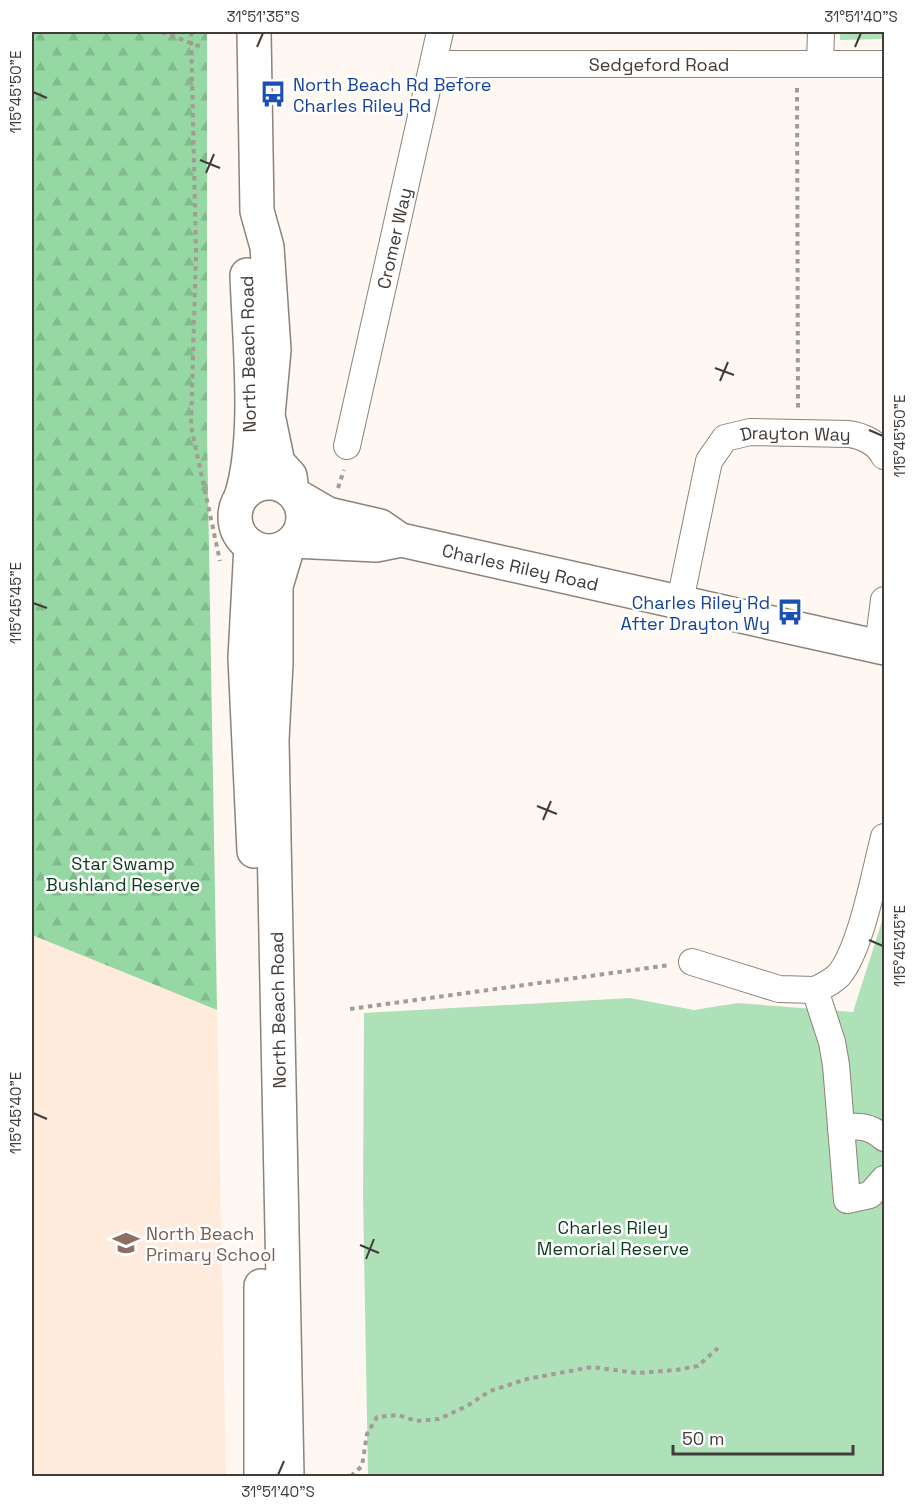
<svg xmlns="http://www.w3.org/2000/svg" width="916" height="1508" viewBox="0 0 916 1508" font-family="'Space Grotesk',sans-serif">
<defs>
<pattern id="forest-firs" width="22" height="20" patternUnits="userSpaceOnUse" patternTransform="scale(1.5)"><rect width="22" height="20" fill="#96d8a3"/><path d="M5 1l3.5 6h-7zM16 11l3.5 6h-7z" fill="#82ba8d"/></pattern>
</defs>
<rect width="100%" height="100%" fill="#fff7f1"/>
<path fill="#ffebdb" d="M 32,935 L 217,1010 L 226,1476 L 32,1476 Z"/>
<path fill="url(#forest-firs)" d="M 32,32 L 207,32 L 207,433 L 217,1010 L 32,935 Z"/>
<g fill="#aee1b7">
<path d="M 840,32 L 884,32 L 884,39 L 840,40 Z"/>
<path d="M 884,915 L 884,1476 L 368,1476 L 363,1195 L 364,1013 L 630,998 L 694,1010 L 738,1003 L 853,1012 Z"/>
</g>
<g fill="none" stroke-linecap="round" stroke-linejoin="round">
<g stroke="#8e8279" stroke-width="28">
<g id="minor">
<path id="s1" d="M 434,64 L 884,64"/>
<path d="M 820,64 L 821,32"/>
<path id="s2" d="M 347,446 L 440,32"/>
<path id="s3" d="M 680,601 L 709,461 L 725,438 L 750,432 L 849,434 C 863,436 878,443 884,456"/>
<path d="M 878,646 L 884,600"/>
<path d="M 884,837 C 875,872 861,949 839,975 C 832,982 824,986 815,990 L 832,1042 L 836,1065 L 847,1200 L 870,1195 L 884,1179"/>
<path d="M 692,962 L 779,989 L 815,990"/>
<path d="M 841,1128 C 859,1125 870,1126 884,1138"/>
</g>
</g>
<g stroke="#8e8279" stroke-width="36">
<g id="tertiary">
<path d="M 297,496 L 328,514 L 380,526 L 396,537"/>
<path id="s4" d="M 294,541 L 376,545 L 401,540 L 884,648"/>
</g>
</g>
<g stroke="#8e8279" stroke-width="36">
<g id="secondary">
<path d="M 254,32 L 257,211 L 267,247 L 274,350 L 268,415 L 278,463 L 290,476 L 292,491"/>
<circle cx="269" cy="517" r="34"/>
<path d="M 241,497 C 260,438 249,338 247,275"/>
<path d="M 251,546 L 245,658 L 254,851"/>
<path d="M 261,1476 L 261,1286"/>
<path d="M 287,1476 L 272,740 L 276,663 L 276,586 L 288,546"/>
</g>
</g>
<g stroke="#a29b96" stroke-width="4" stroke-dasharray="4.5 4.5" stroke-linecap="butt">
<path d="M 162,32 L 204,48"/>
<path d="M 191,32 L 196,253 L 191,426 L 220,561"/>
<path d="M 797,88 L 798,411"/>
<path d="M 338,488 L 344,470"/>
<path d="M 350,1009 L 670,965"/>
<path d="M 351,1476 L 362,1466 L 367,1434 L 377,1417 L 398,1415 L 416,1421 L 439,1419 L 467,1406 L 490,1391 L 527,1379 L 592,1367 L 637,1373 L 676,1370 L 698,1366 L 718,1348"/>
</g>
<use href="#minor" stroke="#fff" stroke-width="26"/>
<use href="#tertiary" stroke="#fff" stroke-width="33"/>
<use href="#secondary" stroke="#fff" stroke-width="33"/>
</g>
<path fill="none" stroke="#413c38" stroke-width="2" d="M 257,47 L 263,33M 855,47 L 861,33M 33,92 L 47,98M 200,160 L 220,168M 206,173 L 214,154M 715,368 L 734,375M 720,381 L 728,362M 869,430 L 883,436M 33,603 L 47,608M 537,806 L 557,814M 543,820 L 551,801M 869,940 L 883,946M 33,1113 L 47,1119M 360,1245 L 379,1253M 366,1259 L 374,1239M 278,1475 L 284,1461"/>
<defs>
<g id="bus-bare" transform="scale(2.07)"><path d="M-5-6H5V4H4V6H2V4H-2V6H-4V4H-5ZM-3.5-4V0h7V-4ZM-3.5 1.2v1.5H-2V1.2ZM2 1.2v1.5H3.5V1.2Z" fill="#1a4fb4" stroke="#fff" stroke-width="2.5" paint-order="stroke"/></g>
<g id="school-bare" transform="scale(2.07)"><path d="M0-5L7-2L0 1L-7-2ZM-4 1L0 2.5L4 1V4Q0 6-4 4Z" fill="#8d6e63" stroke="#fff" stroke-width="2.5" paint-order="stroke"/></g>
</defs>
<g fill-rule="evenodd">
<use href="#bus-bare" x="273" y="94"/>
<use href="#bus-bare" x="790" y="612"/>
<use href="#school-bare" x="126" y="1243"/>
</g>
<g text-anchor="middle" dominant-baseline="central" stroke-width="5" stroke-linejoin="round" paint-order="stroke">
<g font-size="18" fill="#413c38" stroke="#fff">
<text stroke="none"><textPath href="#s1" startOffset="225">Sedgeford Road</textPath></text>
<text stroke="none"><textPath href="#s2" startOffset="213">Cromer Way</textPath></text>
<text transform="translate(248 354) rotate(-91)">North Beach Road</text>
<text stroke="none"><textPath href="#s3" startOffset="242">Drayton Way</textPath></text>
<text stroke="none"><textPath href="#s4" startOffset="230">Charles Riley Road</textPath></text>
<text transform="translate(278 1010) rotate(-91)">North Beach Road</text>
</g>
<g font-size="18" fill="#164399" stroke="#fff" text-anchor="start">
<text x="293" y="84">North Beach Rd Before<tspan x="293" dy="21">Charles Riley Rd</tspan></text>
<text x="770" y="602" text-anchor="end">Charles Riley Rd<tspan x="770" dy="21">After Drayton Wy</tspan></text>
</g>
<g font-size="18" fill="#093c1a" stroke="#fff">
<text x="123" y="863">Star Swamp<tspan x="123" dy="21">Bushland Reserve</tspan></text>
<text x="613" y="1227">Charles Riley<tspan x="613" dy="21">Memorial Reserve</tspan></text>
</g>
<g font-size="18" fill="#785e54" stroke="#fff" text-anchor="start">
<text x="146" y="1233">North Beach<tspan x="146" dy="21">Primary School</tspan></text>
</g>
</g>
<rect width="916" height="1508" fill="none" stroke="#ffffff" stroke-width="66"/>
<path d="M673 1445v9h180v-9" fill="none" stroke="#413c38" stroke-width="3"/>
<text x="682" y="1445" font-size="18" fill="#413c38" stroke="#ffffff" stroke-width="4.5" paint-order="stroke">50 m</text>
<rect x="33" y="33" width="850" height="1442" fill="none" stroke="#413c38" stroke-width="2"/>
<g font-size="15" text-anchor="middle" fill="#413c38">
<text x="263" y="22">31°51'35"S</text>
<text x="861" y="22">31°51'40"S</text>
<text transform="translate(16 92) rotate(-90)" y="5">115°45'50"E</text>
<text transform="translate(900 436) rotate(-90)" y="5">115°45'50"E</text>
<text transform="translate(16 603) rotate(-90)" y="5">115°45'45"E</text>
<text transform="translate(900 946) rotate(-90)" y="5">115°45'45"E</text>
<text transform="translate(16 1113) rotate(-90)" y="5">115°45'40"E</text>
<text x="278" y="1497">31°51'40"S</text>
</g>
</svg>
